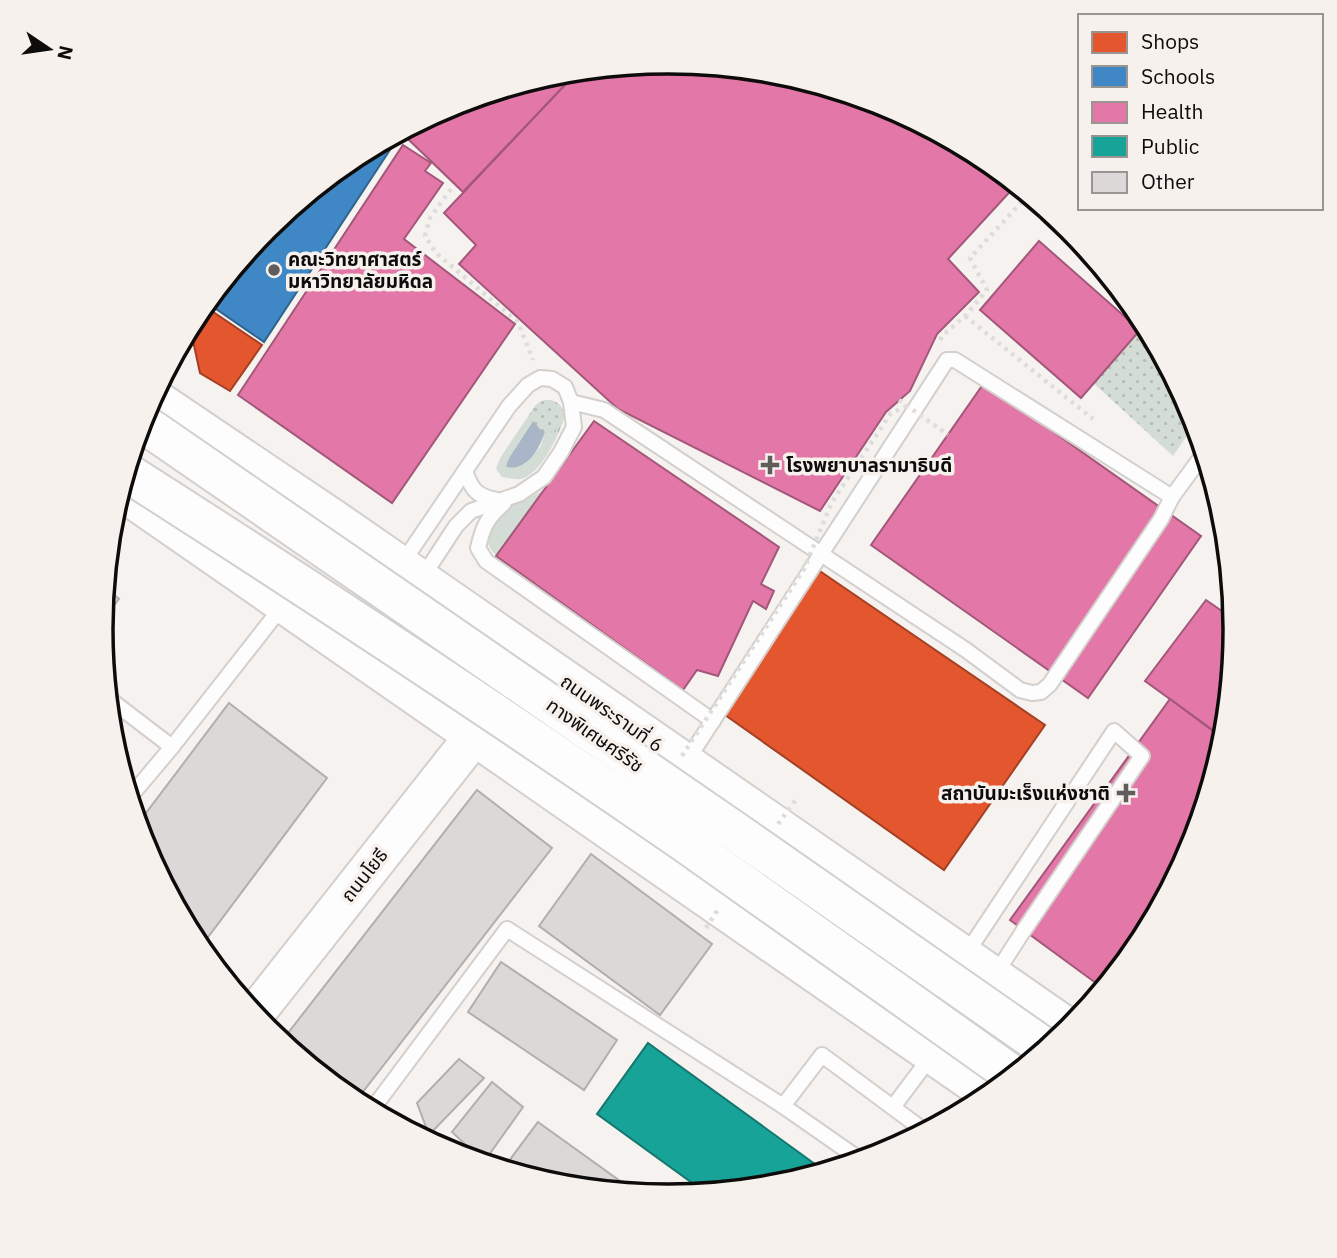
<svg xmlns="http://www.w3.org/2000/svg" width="1337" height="1258" viewBox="0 0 1337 1258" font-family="'IBM Plex Sans','Noto Sans Thai',sans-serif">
<defs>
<pattern id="grass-tufts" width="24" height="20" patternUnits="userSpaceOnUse" patternTransform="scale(1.75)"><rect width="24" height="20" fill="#d4ddd5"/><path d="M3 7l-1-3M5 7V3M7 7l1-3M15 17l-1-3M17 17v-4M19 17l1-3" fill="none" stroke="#b5bcb6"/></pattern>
<pattern id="park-dots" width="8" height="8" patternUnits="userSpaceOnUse" patternTransform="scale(1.75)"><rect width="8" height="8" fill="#d4ddd5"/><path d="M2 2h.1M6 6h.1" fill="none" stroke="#b5bcb6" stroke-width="1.8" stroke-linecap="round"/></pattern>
</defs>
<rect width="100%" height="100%" fill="#f5f2ef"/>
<path fill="url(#grass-tufts)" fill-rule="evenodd" d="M 546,400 C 557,400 564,406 564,417 C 560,434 542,471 524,478 C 517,481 509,478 502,477 L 496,469 L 500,458 L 535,406 L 538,403 ZM 532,422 L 540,430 L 545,432 L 540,447 L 525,464 L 507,467 L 509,458 Z"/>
<g fill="url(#park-dots)">
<path d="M 1139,312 L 1193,412 L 1196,422 L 1173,456 L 1089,379 Z"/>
<circle cx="548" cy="416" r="16"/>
</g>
<path fill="#d4ddd5" d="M 544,490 L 496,556 C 494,553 491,550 489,546 C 478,517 525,500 544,490 Z"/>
<path fill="#a9b6c7" d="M 533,421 L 540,429 L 545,432 C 539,449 528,471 506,467 L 509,458 Z"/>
<g fill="#e4572e" stroke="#a44024" stroke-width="2">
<path d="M 203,305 L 262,345 L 230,391 L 200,373 L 190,327 Z"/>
<path d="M 811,565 L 1045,725 L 944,870 L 718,710 Z"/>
</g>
<path fill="#3f88c5" stroke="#30638d" stroke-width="2" d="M 403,130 L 264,342 L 206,302 L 267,227 L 353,157 Z"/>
<g fill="#e377a8" stroke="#a35779" stroke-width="2">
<path d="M 669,61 L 780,72 L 886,105 L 984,157 L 1017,184 L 948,259 L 979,292 L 937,334 L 910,391 L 886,412 L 820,511 L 618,409 L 459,264 L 476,245 L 444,213 L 579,70 Z"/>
<path d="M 579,70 L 463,192 L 407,138 L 417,123 L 452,104 L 558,72 Z"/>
<path d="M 403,145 L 431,163 L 425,171 L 443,183 L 404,239 L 515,324 L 392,503 L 238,395 Z"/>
<path d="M 1039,241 L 1140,330 L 1081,398 L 980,310 Z"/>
<path d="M 984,383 L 1201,536 L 1088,698 L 871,545 Z"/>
<path d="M 594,421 L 779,547 L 761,584 L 774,591 L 766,609 L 753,601 L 718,676 L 697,670 L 683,690 L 496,556 Z"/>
<path d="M 1206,600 L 1235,620 L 1236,629 L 1225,739 L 1145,681 Z"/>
<path d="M 1170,699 L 1225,740 L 1193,847 L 1140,945 L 1104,989 L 1010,920 Z"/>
</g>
<path fill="#17a398" stroke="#14766e" stroke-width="2" d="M 648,1043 L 826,1172 L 779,1186 L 706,1193 L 597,1114 Z"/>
<g fill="#dbd8d7" stroke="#b1aeae" stroke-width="2">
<path d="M 105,587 L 119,599 L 102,621 Z"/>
<path d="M 229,703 L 327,778 L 200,948 L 144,846 L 137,825 Z"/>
<path d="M 477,790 L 552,848 L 355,1102 L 281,1042 Z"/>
<path d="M 591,854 L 712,944 L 660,1015 L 539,926 Z"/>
<path d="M 501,962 L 617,1040 L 584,1090 L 468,1012 Z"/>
<path d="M 459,1059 L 484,1078 L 429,1135 L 417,1103 Z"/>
<path d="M 492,1082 L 523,1107 L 484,1162 L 452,1132 Z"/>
<path d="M 538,1122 L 638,1194 L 557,1186 L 503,1169 Z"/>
</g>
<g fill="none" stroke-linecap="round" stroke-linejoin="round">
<g stroke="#d2cfcd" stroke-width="18">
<g id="lane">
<path d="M 571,402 L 604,410 L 966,650 L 1020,690 L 1032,693 L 1041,692 L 1050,684 L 1161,519 L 1172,497 L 1205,452"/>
<path d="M 465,471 C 472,490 476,496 497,500"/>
<path d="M 504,503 C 487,518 483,526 478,548 L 486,561 L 713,721"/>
<path d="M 401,565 L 509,406 L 528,385 L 540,378 L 552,379 L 565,387 L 571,402 L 574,427 L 561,452 L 544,477 L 519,494 L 471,511 L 456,526 L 422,578"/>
<path d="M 108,698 L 172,747"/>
<path d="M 686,762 L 947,360 L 955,360 L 1172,497"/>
<path d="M 129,798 L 172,747 L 284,604"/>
<path d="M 966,954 L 1114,731 L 1142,756 L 1022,933 L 995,975"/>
<path d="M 783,1106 L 862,1161"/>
<path d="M 893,1107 L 932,1055"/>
<path d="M 371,1111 L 507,929 L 783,1106 L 822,1055 L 926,1132"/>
</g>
</g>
<g stroke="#d2cfcd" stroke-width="42">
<g id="secondary">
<path d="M 152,397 L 339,523 L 1071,1030"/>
<path d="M 120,490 L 991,1095"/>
<path d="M 254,1015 L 475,735"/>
</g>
</g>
<g stroke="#dedddc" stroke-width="4.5" stroke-dasharray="3.5 5" stroke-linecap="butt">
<path d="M 451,189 L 430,218 L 425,236 L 436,253 L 518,322 L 533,360"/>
<path d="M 965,316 L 1093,419"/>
<path d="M 940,340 L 943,335 L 965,316 L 987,290 L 970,258 L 1029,194"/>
</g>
<use href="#lane" stroke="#fefdfd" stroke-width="14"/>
<use href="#secondary" stroke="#fefdfd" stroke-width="38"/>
<g stroke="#d2cfcd" stroke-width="42" stroke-linecap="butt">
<g id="highway-bridge">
<path d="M 141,422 L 746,839 L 1047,1049"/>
<path d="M 126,472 C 314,592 500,715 684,842 C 794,919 904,998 1014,1076"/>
</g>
</g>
<g stroke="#dedddc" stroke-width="4.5" stroke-dasharray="3.5 5" stroke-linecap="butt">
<path d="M 899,400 L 948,435"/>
<path d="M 682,756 L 804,569 L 832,502 L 891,413 L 907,406"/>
<path d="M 778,824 L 798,797"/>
<path d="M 706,928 L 719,908"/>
</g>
<use href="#highway-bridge" stroke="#fefdfd" stroke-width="38"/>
</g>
<g fill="#5f5c5b" stroke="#f7f1ed" stroke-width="2.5">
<circle cx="274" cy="270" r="7"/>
<path d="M766.5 454.5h7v7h7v7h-7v7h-7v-7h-7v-7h7z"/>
<path d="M1122.5 782.5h7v7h7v7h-7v7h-7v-7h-7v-7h7z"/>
</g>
<g text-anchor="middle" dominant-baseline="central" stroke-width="7" stroke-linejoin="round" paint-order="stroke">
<g font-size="19" font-weight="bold" fill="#0e0c0b" stroke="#f7f1ed" text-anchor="start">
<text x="288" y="259">คณะวิทยาศาสตร์<tspan x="288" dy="22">มหาวิทยาลัยมหิดล</tspan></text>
<text x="786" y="465">โรงพยาบาลรามาธิบดี</text>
<text x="1110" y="793" text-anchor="end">สถาบันมะเร็งแห่งชาติ</text>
</g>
<g font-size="19" fill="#0e0c0b" stroke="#f7f1ed">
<text transform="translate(612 713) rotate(35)">ถนนพระรามที่ 6</text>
<text transform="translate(595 735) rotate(35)">ทางพิเศษศรีรัช</text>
<text transform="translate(364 875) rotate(-52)">ถนนโยธี</text>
</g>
</g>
<path d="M0 0H1337V1258H0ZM113 629a555 555 0 1 1 1110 0a555 555 0 1 1-1110 0Z" fill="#f7f1ed" fill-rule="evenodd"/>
<path fill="none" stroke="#0e0c0b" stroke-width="3.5" d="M113 629a555 555 0 1 1 1110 0a555 555 0 1 1-1110 0Z"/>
<rect x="1078" y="14" width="245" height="196" fill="#f7f1ed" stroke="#9a9593" stroke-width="2"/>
<rect x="1092" y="32" width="35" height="21" fill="#e4572e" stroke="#9a9593" stroke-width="2"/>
<text x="1141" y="49" font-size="21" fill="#0e0c0b">Shops</text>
<rect x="1092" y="66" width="35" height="21" fill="#3f88c5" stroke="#9a9593" stroke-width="2"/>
<text x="1141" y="84" font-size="21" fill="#0e0c0b">Schools</text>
<rect x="1092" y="102" width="35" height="21" fill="#e377a8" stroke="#9a9593" stroke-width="2"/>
<text x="1141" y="119" font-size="21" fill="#0e0c0b">Health</text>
<rect x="1092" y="136" width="35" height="21" fill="#17a398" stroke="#9a9593" stroke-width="2"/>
<text x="1141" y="154" font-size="21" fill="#0e0c0b">Public</text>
<rect x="1092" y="172" width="35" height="21" fill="#dbd8d7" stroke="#9a9593" stroke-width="2"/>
<text x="1141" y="189" font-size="21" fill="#0e0c0b">Other</text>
<g transform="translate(49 49) rotate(103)" stroke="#f7f1ed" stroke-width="5" paint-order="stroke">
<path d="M0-5L12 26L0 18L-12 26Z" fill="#0e0c0b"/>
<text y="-10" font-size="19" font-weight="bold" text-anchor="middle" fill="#0e0c0b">N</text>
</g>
</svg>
